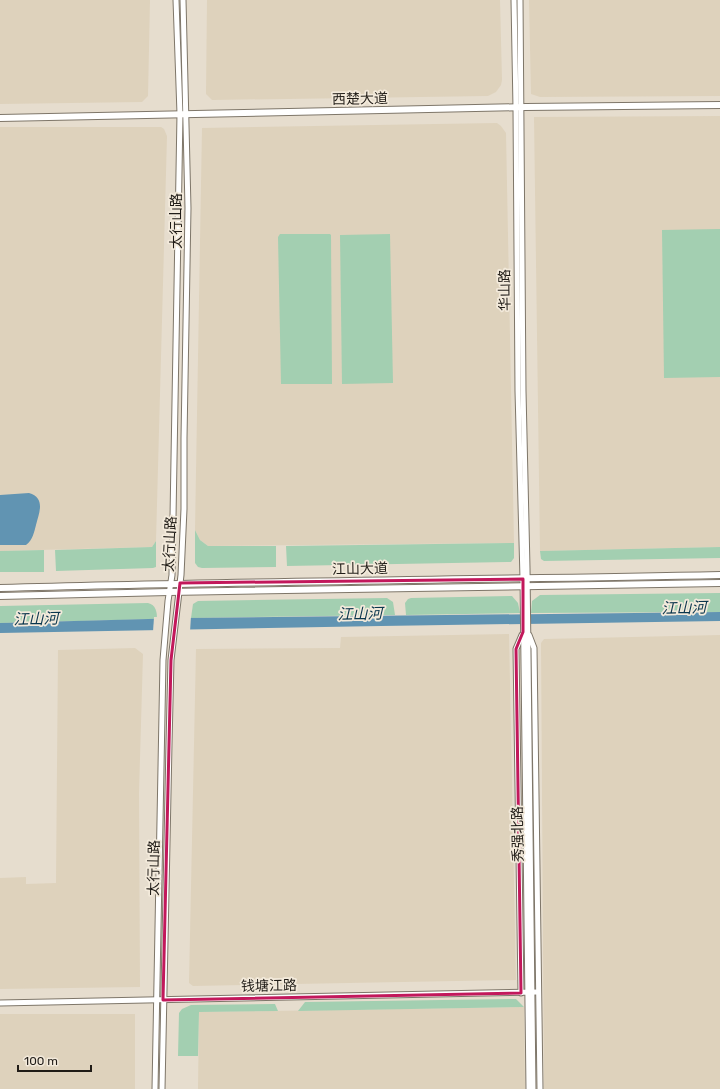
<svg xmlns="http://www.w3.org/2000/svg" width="720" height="1089" viewBox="0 0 720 1089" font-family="Rubik,'Noto Sans SC',sans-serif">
<rect width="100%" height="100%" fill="#e6ddce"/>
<g fill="#ded2bc">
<path d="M 0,0 L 150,0 L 148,96 L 142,102 L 0,104 Z"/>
<path d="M 207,0 L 500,0 L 502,80 L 501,85 L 496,92 L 488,96 L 212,100 L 206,94 Z"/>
<path d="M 529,0 L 720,0 L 720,96 L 540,97 L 531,94 Z"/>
<path d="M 720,116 L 720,547 L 540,551 L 534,117 Z"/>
<path d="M 497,123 L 501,126 L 506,133 L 514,543 L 208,546 L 200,540 L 195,530 L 202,128 Z"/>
<path d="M 0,127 L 161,127 L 164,129 L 167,136 L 156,541 L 152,547 L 0,551 Z"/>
<path d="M 509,634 L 516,980 L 193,986 L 189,983 L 196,649 L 340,648 L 341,637 Z"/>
<path d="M 720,635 L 720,1089 L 544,1089 L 541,643 L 544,639 Z"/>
<path d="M 135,648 L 143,654 L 139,793 L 140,987 L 0,989 L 0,878 L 26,877 L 26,884 L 56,883 L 58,650 Z"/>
<path d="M 524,1007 L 525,1089 L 198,1089 L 199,1012 Z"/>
<rect x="0" y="1014" width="135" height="75"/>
</g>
<g fill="#a3cfb1">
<path d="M 720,229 L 720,377 L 664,378 L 662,230 Z"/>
<path d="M 280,234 L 330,234 L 331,235 L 332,384 L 281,384 L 278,237 Z"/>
<path d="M 390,234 L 393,383 L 342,384 L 340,235 Z"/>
<path d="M 195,530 L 200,540 L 208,546 L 276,546 L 276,567 L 202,568 L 198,567 L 195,563 Z"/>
<path d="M 156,541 L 156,567 L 153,568 L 56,571 L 55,550 L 152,547 Z"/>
<path d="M 514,543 L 514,558 L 511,562 L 507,562 L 287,566 L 286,546 Z"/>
<path d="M 720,547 L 720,558 L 544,561 L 541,559 L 540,551 Z"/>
<path d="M 44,550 L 44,572 L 0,572 L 0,551 Z"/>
<path d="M 720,593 L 720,612 L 531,613 L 532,601 L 540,595 Z"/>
<path d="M 512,596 L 518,603 L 520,613 L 406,615 L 405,603 L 408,599 L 411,598 Z"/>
<path d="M 387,598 L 393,602 L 395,615 L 191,618 L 193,604 L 198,601 Z"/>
<path d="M 148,603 C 156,605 157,612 157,619 L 0,623 L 0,606 Z"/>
<path d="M 516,999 L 524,1007 L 298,1011 L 305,1002 Z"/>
<path d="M 275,1004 L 278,1011 L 199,1012 L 198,1056 L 178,1056 L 179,1013 L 182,1009 L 191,1005 Z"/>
</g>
<g fill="#6194b2">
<path d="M 29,493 C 46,498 39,513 36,525 C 34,532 33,540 26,545 L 0,545 L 0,495 Z"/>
<path d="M 720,612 L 720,621 L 381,626 L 0,633 L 0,623 L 185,618 Z"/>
</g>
<path fill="#e6ddce" d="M 191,616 L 190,632 L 153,632 L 154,617 Z"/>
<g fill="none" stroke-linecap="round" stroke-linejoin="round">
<g stroke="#7e7669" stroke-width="7">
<g id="minor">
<path d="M 514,0 L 516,108 L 518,391 L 523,579 L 529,1089"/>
<path d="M 520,0 L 523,391 L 527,568 L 533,1089"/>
<path d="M 529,635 L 534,648 L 540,1089"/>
<path d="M 521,993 L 516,649 L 522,635"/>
<path d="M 0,1003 L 538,992"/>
<path d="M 155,1089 L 163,660 L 168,601 L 172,575 L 180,114 L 176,0"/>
<path d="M 162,1089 L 169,744 L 171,660 L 181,575 L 184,509 L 184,438 L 188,208 L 183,0"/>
</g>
</g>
<g stroke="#7e7669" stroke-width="8">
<g id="major">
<path d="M 0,118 L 526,107 L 720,105"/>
<path d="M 0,588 C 240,581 480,580 720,575"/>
<path d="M 0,596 L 169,592 L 720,583"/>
</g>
</g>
<use href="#minor" stroke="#fff" stroke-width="5"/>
<use href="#major" stroke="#fff" stroke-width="6"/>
</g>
<path fill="none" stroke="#c2185b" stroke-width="3" stroke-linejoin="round" d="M 523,579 L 523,632 L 516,649 L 521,993 L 163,1000 L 171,660 L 180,583 Z"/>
<g text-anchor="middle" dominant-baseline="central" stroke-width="3.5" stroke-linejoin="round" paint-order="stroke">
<g font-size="14" fill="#201c17" stroke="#f3eadb">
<text transform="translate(360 99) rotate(-1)">西楚大道</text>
<text transform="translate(176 221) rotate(-90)">太行山路</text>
<text transform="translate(505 290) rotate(-91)">华山路</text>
<text transform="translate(170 544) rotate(-87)">太行山路</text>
<text transform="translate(360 569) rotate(-1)">江山大道</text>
<text transform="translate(518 834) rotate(-91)">秀强北路</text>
<text transform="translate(154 868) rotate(-89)">太行山路</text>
<text transform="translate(269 986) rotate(-1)">钱塘江路</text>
</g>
<g font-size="15" font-style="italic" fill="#0a364d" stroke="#f3eadb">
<text transform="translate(684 608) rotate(-1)">江山河</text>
<text transform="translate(360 614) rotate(-1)">江山河</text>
<text transform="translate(36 619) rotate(-1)">江山河</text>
</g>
</g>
<path d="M18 1065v6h73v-6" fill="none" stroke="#201c17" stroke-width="2"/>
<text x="24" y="1065" font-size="12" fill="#201c17" stroke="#f3eadb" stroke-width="3" paint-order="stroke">100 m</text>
</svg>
